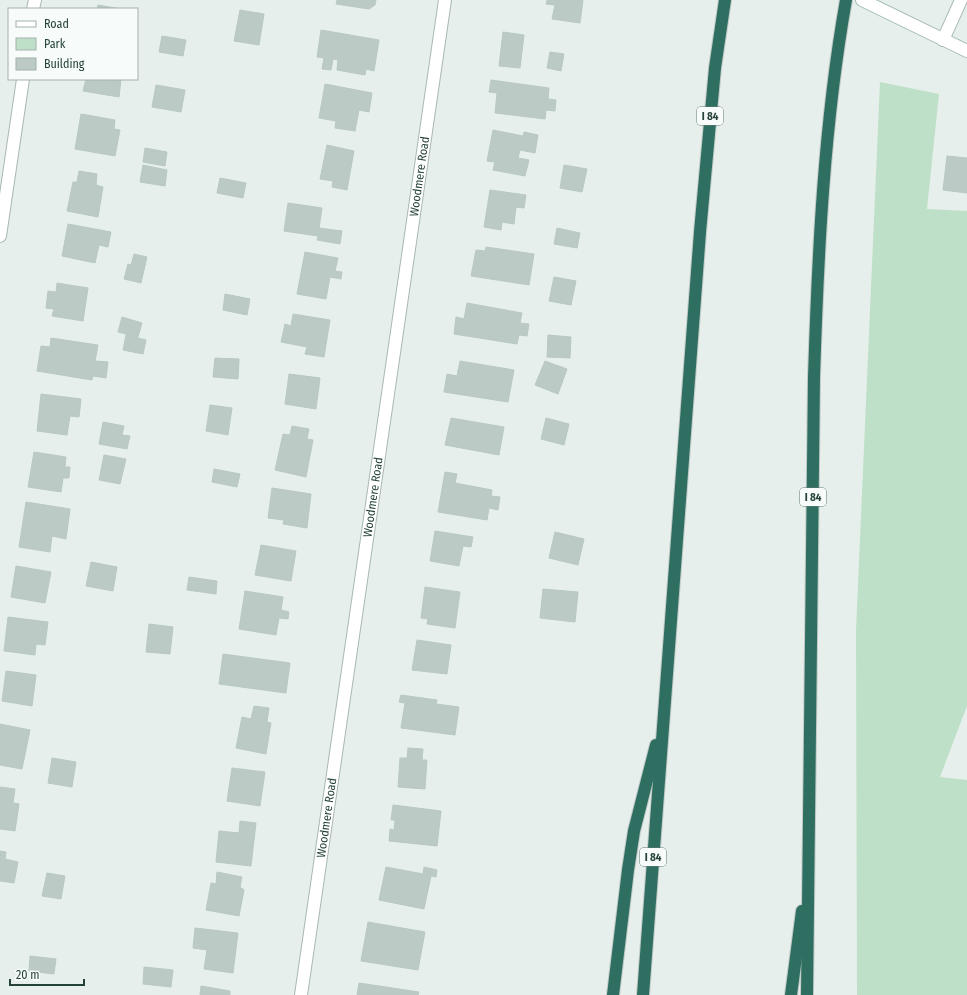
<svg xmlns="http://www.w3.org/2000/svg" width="967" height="995" viewBox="0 0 967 995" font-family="'Fira Sans Condensed',sans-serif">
<rect width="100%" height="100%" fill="#e6efeb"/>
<path fill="#bfe0c8" d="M 880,82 L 939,94 L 927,209 L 967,211 L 967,706 L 940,777 L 967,780 L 967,995 L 857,995 L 856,630 Z"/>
<g fill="#bbcac4" stroke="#b8c9c2">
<path d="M 337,0 L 376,0 L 375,5 L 369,9 L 336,4 Z"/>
<path d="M 547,0 L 583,0 L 580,23 L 552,19 L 555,5 L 546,4 Z"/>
<path d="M 98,5 L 121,9 L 97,9 Z"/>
<path d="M 240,10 L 264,14 L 259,45 L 234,41 Z"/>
<path d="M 321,30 L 379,40 L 374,71 L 366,69 L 365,75 L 337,70 L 338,60 L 333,59 L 331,70 L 322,69 L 324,58 L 317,57 Z"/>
<path d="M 503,32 L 524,35 L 520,68 L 499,66 Z"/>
<path d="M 162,36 L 186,40 L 183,56 L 159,52 Z"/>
<path d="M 550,52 L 564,54 L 561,71 L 547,68 Z"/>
<path d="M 86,79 L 121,79 L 119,97 L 83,91 Z"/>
<path d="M 491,80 L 549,88 L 548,99 L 556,100 L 555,111 L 546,110 L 545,119 L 495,113 L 497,93 L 489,92 Z"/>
<path d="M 325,84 L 372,93 L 369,112 L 359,110 L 355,131 L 335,128 L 336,121 L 319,118 Z"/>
<path d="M 156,85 L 185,90 L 181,112 L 152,107 Z"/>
<path d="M 81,114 L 115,120 L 114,129 L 120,130 L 115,156 L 75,149 Z"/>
<path d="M 493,130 L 523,136 L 524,132 L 538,135 L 535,153 L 520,150 L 518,158 L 529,160 L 525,176 L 493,170 L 495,162 L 487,161 Z"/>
<path d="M 327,145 L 354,151 L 347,190 L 332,187 L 333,181 L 320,179 Z"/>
<path d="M 145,148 L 167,152 L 165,166 L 143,162 Z"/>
<path d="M 947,156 L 967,158 L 967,193 L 943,190 Z"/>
<path d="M 143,165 L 167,170 L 165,186 L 140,182 Z"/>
<path d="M 564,165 L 587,169 L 582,192 L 560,188 Z"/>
<path d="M 79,171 L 97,174 L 96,185 L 103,187 L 98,217 L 67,211 L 73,182 L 77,182 Z"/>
<path d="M 220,178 L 246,183 L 243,198 L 217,193 Z"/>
<path d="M 490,190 L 526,195 L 524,208 L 516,207 L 514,224 L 502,222 L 501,230 L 484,227 Z"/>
<path d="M 288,203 L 322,208 L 319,228 L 342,231 L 340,244 L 317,240 L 318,236 L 284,231 Z"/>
<path d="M 68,224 L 111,232 L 108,247 L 99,245 L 95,263 L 62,256 Z"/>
<path d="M 557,228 L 580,233 L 577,248 L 554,244 Z"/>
<path d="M 486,247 L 534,254 L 529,285 L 471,276 L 476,250 L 485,251 Z"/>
<path d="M 305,252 L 338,258 L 335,271 L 342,272 L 341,279 L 330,277 L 326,299 L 297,294 Z"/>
<path d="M 134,254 L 147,257 L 141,283 L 124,279 L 128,264 L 131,265 Z"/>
<path d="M 554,277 L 576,281 L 571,305 L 549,301 Z"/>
<path d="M 57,283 L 88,288 L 83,321 L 52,316 L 54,309 L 46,308 L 48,291 L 56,292 Z"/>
<path d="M 225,294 L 250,299 L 247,315 L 223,310 Z"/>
<path d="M 467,303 L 522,313 L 520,323 L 529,324 L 527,336 L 519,335 L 517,344 L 454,334 L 456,317 L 464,319 Z"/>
<path d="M 293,314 L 330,320 L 324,357 L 305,354 L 307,347 L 281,342 L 285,324 L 291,326 Z"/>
<path d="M 122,317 L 142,323 L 138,337 L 118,332 Z"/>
<path d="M 126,335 L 146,340 L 143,354 L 123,350 Z"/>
<path d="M 548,335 L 571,337 L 570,358 L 547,357 Z"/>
<path d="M 51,338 L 98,345 L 95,361 L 108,362 L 106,378 L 93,376 L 92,380 L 37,371 L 41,346 L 50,347 Z"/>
<path d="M 215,358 L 239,359 L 238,379 L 213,377 Z"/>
<path d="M 460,361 L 514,370 L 508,402 L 444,392 L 447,374 L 457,376 Z"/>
<path d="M 545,361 L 567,369 L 558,394 L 535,385 Z"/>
<path d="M 289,374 L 320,378 L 316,409 L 285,404 Z"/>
<path d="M 41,394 L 81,399 L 79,417 L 70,416 L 67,435 L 37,431 Z"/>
<path d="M 210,405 L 232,408 L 228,435 L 206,431 Z"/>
<path d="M 451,418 L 504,427 L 499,455 L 445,445 Z"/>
<path d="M 546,418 L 569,424 L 564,445 L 541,439 Z"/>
<path d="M 103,422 L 124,426 L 122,435 L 130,436 L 127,449 L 99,444 Z"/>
<path d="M 292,426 L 309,429 L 307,439 L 313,440 L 306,477 L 275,470 L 283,434 L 290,435 Z"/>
<path d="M 34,452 L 66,457 L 65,467 L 70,467 L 69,478 L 63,478 L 61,492 L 28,487 Z"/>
<path d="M 104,455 L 126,459 L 120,484 L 99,480 Z"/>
<path d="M 214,469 L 240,474 L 237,487 L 212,482 Z"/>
<path d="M 445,472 L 457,474 L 455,483 L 492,490 L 491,496 L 500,497 L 498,510 L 489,508 L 487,520 L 438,512 Z"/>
<path d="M 272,488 L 311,494 L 307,528 L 283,524 L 284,520 L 268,518 Z"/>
<path d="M 26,502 L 70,509 L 66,539 L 52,536 L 50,552 L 19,547 Z"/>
<path d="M 435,531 L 473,537 L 471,547 L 463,546 L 459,566 L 430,561 Z"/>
<path d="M 555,532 L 584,539 L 578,565 L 549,558 Z"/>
<path d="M 261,545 L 296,551 L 291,581 L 255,575 Z"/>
<path d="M 91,562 L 117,567 L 113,591 L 86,586 Z"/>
<path d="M 16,566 L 51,572 L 45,603 L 11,597 Z"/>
<path d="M 189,577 L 217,581 L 216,594 L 187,590 Z"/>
<path d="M 425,587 L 460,592 L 455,628 L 427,624 L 428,619 L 421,618 Z"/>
<path d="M 543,589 L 578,592 L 575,622 L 540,618 Z"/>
<path d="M 245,591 L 283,597 L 281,610 L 289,612 L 288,619 L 279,618 L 276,635 L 239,629 Z"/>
<path d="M 8,617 L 48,622 L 45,645 L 36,644 L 35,655 L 4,651 Z"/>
<path d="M 149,624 L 173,627 L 170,654 L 146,652 Z"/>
<path d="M 417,640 L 451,645 L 447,674 L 412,670 Z"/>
<path d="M 223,654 L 290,663 L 286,693 L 219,684 Z"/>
<path d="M 6,671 L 36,675 L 32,706 L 2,701 Z"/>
<path d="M 401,695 L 437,700 L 436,704 L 459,707 L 455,735 L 401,728 L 405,703 L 399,702 Z"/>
<path d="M 254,706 L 269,708 L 267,722 L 271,723 L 266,754 L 236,748 L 242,717 L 251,719 Z"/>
<path d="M 0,724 L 30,730 L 22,769 L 0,765 Z"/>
<path d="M 408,748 L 423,749 L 422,760 L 427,760 L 425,789 L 398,787 L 400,758 L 407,758 Z"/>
<path d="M 52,758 L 76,762 L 72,787 L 48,783 Z"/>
<path d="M 232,768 L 265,772 L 260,806 L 227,801 Z"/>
<path d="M 0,787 L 15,789 L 13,803 L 19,804 L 15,831 L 0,829 Z"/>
<path d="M 393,805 L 441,811 L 437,846 L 389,841 L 390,829 L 394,830 L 395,820 L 391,820 Z"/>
<path d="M 240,821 L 256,823 L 251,866 L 216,862 L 219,831 L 239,833 Z"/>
<path d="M 0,851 L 6,852 L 5,859 L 18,862 L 14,883 L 0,881 Z"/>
<path d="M 386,867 L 423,874 L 424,867 L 437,870 L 436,877 L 431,876 L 424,909 L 379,900 Z"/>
<path d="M 217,872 L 242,877 L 240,887 L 244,890 L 239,916 L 206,910 L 211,883 L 216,884 Z"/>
<path d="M 47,873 L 65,876 L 61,899 L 42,896 Z"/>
<path d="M 368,922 L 425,932 L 418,970 L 361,961 Z"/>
<path d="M 195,928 L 238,933 L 233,973 L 204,969 L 207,950 L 193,948 Z"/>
<path d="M 30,956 L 56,959 L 54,974 L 29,971 Z"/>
<path d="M 144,967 L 173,970 L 171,987 L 143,984 Z"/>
<path d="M 359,983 L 419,992 L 418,995 L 357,995 Z"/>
<path d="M 201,986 L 230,991 L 230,995 L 200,995 Z"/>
</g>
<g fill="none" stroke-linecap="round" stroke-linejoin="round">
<g stroke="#a8b8b2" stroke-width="14">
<g id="minor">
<path d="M 33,9 L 35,0"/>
<path d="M 943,40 L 961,0"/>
<path d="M 0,236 L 23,79"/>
<path id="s1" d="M 301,995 L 445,0"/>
</g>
</g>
<g stroke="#a4bbb3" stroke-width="14">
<path id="secondary" d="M 862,0 L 967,51"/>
</g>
<g stroke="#c2cac8" stroke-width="14">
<g id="motorway">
<path d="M 613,995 L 628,870 L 634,831 L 656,745"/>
<path d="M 643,995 L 700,232 L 715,68 L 725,0"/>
<path d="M 791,995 L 802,911"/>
<path d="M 807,995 L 814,377 C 818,251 824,124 846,0"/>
</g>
</g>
<use href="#minor" stroke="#fff" stroke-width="12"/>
<use href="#secondary" stroke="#fff" stroke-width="12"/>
<use href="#motorway" stroke="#2f6f62" stroke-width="12"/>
</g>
<g text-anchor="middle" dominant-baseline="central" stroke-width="3" stroke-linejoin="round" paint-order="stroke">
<g fill="#f7fbf9" stroke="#637a73" stroke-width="1">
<rect x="697" y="107" width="26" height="18" rx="3"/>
<rect x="800" y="488" width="26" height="18" rx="3"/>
<rect x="640" y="848" width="26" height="18" rx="3"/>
</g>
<g font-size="11" font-weight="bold" fill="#24423a">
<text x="710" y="116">I 84</text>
<text x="813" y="497">I 84</text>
<text x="653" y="857">I 84</text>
</g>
<g font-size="12" fill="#24423a" stroke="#f7fbf9">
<text stroke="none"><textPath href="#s1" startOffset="827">Woodmere Road</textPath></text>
<text stroke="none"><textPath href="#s1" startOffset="503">Woodmere Road</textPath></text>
<text stroke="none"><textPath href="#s1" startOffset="179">Woodmere Road</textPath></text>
</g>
</g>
<rect x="8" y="8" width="130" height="72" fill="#f7fbf9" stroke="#a3b1ad"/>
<rect x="16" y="21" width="20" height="6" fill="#ffffff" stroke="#a3b1ad"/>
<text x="44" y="28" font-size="12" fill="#24423a">Road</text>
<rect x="16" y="38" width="20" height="12" fill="#bfe0c8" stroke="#a3b1ad"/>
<text x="44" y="48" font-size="12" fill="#24423a">Park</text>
<rect x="16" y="58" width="20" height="12" fill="#bbcac4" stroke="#a3b1ad"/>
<text x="44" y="68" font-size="12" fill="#24423a">Building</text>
<path d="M10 979v6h74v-6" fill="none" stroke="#24423a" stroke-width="2"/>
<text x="16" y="979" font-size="12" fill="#24423a" stroke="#f7fbf9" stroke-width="3" paint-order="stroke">20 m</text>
</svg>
